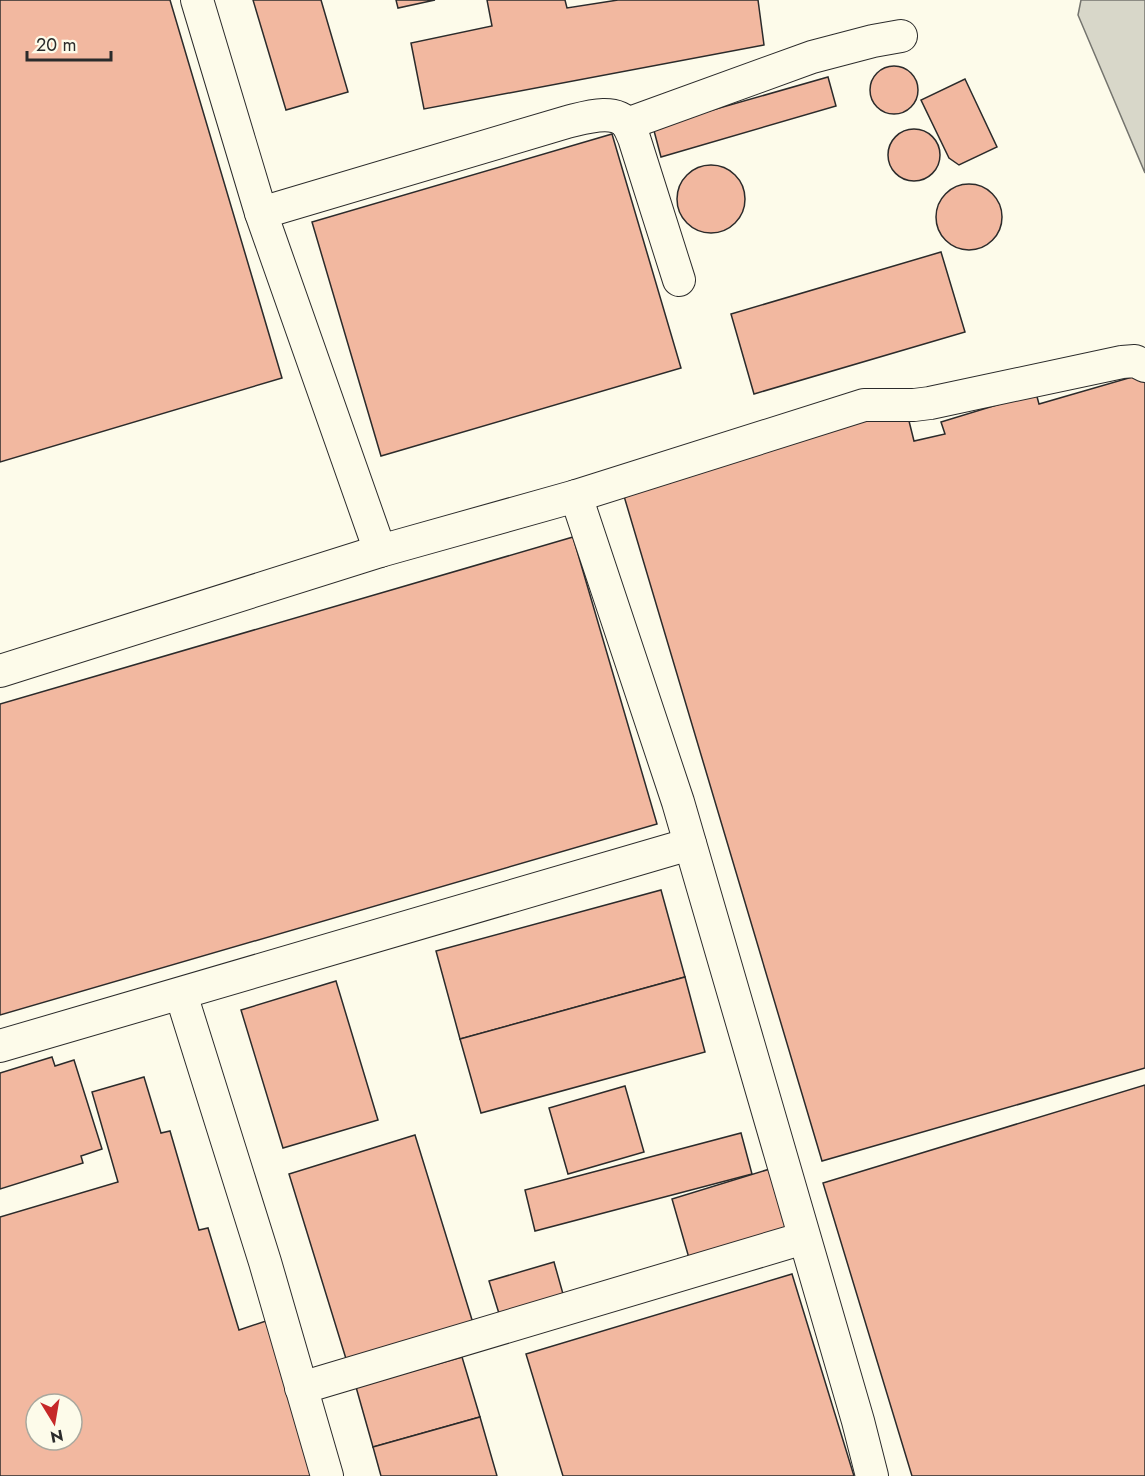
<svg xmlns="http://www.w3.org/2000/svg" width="1145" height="1476" viewBox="0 0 1145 1476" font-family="Jost,sans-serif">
<rect width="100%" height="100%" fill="#fdfbea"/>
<path fill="#d8d7c9" stroke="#74746e" stroke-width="1.5" d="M 1081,0 L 1145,0 L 1145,173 L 1078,15 Z"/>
<g fill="#f2b8a0" stroke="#2b2b2b" stroke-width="1.5" fill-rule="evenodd">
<path d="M 0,0 L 170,0 L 282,378 L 0,462 Z"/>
<path d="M 253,0 L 321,0 L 348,92 L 286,110 Z"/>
<path d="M 396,0 L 435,0 L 398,8 Z"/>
<path d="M 487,0 L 565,0 L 567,8 L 618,0 L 758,0 L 764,45 L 424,109 L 411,43 L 492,26 Z"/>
<circle cx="894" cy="90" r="24"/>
<path d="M 828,77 L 836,106 L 661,157 L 653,127 Z"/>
<path d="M 965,79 L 997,147 L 959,165 L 949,158 L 921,100 Z"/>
<circle cx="914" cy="155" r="26"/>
<path d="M 612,134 L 681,368 L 381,456 L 312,222 Z"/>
<circle cx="711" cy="199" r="34"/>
<circle cx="969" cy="217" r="33"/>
<path d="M 941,252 L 965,332 L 754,394 L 731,314 Z"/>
<path d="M 1139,375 L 1145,379 L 1145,1068 L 822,1161 L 621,486 L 869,413 L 908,417 L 914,441 L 945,434 L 941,422 L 1036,393 L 1039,404 Z"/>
<path d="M 573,537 L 657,824 L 0,1015 L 0,704 Z"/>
<path d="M 661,890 L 685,977 L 460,1039 L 436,951 Z"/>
<path d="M 685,977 L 705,1052 L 481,1113 L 460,1039 Z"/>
<path d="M 336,981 L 378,1120 L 283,1148 L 241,1010 Z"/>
<path d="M 52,1057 L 55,1066 L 74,1060 L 102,1149 L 81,1156 L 83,1163 L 0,1189 L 0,1073 Z"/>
<path d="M 144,1077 L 161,1133 L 170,1131 L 199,1230 L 208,1228 L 239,1330 L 269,1320 L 315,1476 L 0,1476 L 0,1217 L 118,1182 L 92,1092 ZM 36,1404 L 72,1404 L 72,1440 L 36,1440 Z"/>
<path d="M 1145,1085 L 1145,1476 L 912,1476 L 823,1183 Z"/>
<path d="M 625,1086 L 644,1152 L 568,1174 L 549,1108 Z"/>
<path d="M 741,1133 L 752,1174 L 535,1231 L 525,1190 Z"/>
<path d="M 415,1135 L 473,1323 L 347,1362 L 289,1174 Z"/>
<path d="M 773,1168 L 791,1227 L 689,1258 L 672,1199 Z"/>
<path d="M 554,1262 L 565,1301 L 501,1320 L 489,1281 Z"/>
<path d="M 792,1274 L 854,1476 L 563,1476 L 526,1354 Z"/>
<path d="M 462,1357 L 480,1417 L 373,1447 L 356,1387 Z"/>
<path d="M 480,1417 L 497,1476 L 381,1476 L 373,1447 Z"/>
</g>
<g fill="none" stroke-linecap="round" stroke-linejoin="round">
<g stroke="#2b2b2b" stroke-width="34">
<g id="minor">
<path d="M 197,0 L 261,213 L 380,551"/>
<path d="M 627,124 L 812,57 L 873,41 L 901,36"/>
<path d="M 261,213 L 567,122 C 584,118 615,107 628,125 C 630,128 632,134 634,138 L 679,280"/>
<path d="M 576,496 L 864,405 L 914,405 L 930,403 L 1122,362 L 1135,361 L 1145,366"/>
<path d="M 0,671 L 380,551 L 576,496 L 678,802 L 858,1421 L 872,1476"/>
<path d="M 181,994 L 265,1262 L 327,1476"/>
<path d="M 0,1046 L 690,844"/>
<path d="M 301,1388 L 804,1238"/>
</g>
</g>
<use href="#minor" stroke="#fdfbea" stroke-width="32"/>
</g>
<g transform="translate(54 1422) rotate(169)"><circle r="28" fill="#fdfbea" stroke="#a9a89e" stroke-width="1.5"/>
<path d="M0-4.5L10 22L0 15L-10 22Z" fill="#c62828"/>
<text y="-9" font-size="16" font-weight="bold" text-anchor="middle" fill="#2b2b2b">N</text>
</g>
<path d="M27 51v9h84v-9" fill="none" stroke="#2b2b2b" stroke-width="3"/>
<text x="36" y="51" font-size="18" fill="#2b2b2b" stroke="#fdfbea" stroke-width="4.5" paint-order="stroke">20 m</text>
</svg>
